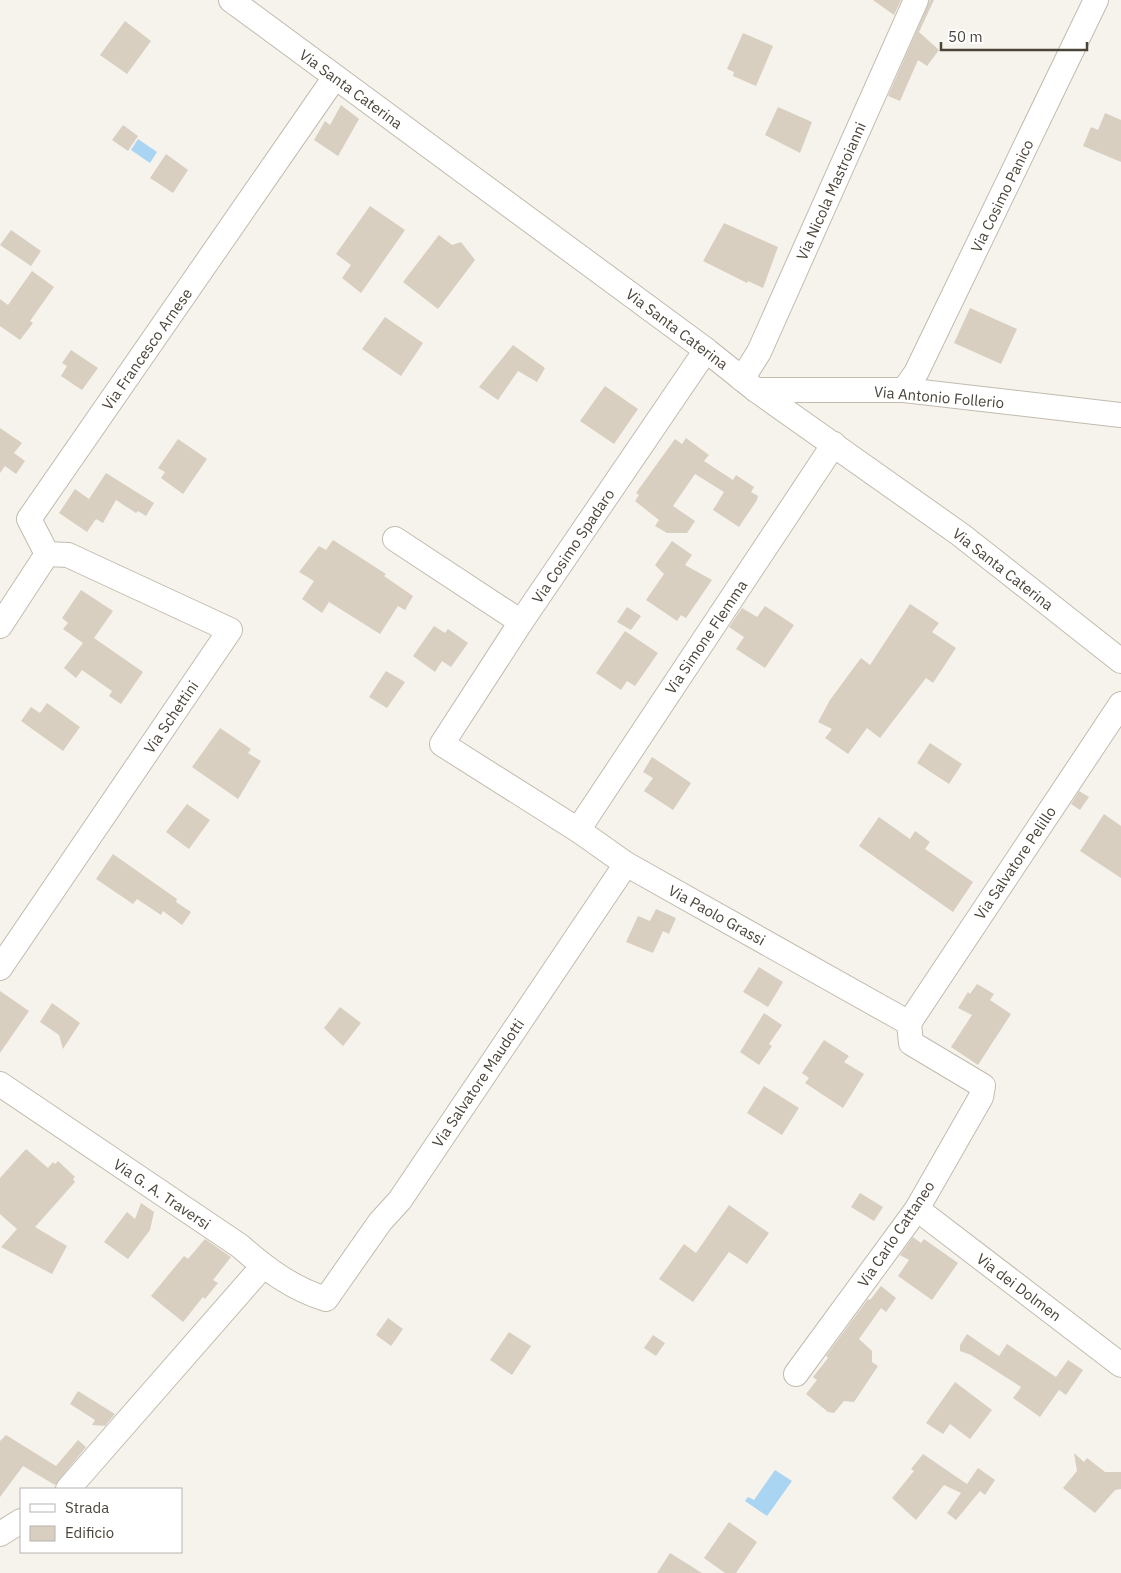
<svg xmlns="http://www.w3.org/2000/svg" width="1121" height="1573" viewBox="0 0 1121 1573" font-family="'IBM Plex Sans',sans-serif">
<rect width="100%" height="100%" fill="#f6f3ec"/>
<g fill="#a9d4f2">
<path d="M 138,139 L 157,152 L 150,163 L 131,150 Z"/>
<path d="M 775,1470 L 792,1481 L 767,1516 L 745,1501 L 748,1497 L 754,1500 Z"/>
</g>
<g fill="#d8cfc1">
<path d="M 873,0 L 901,0 L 894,15 Z"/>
<path d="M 930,0 L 934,0 L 919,32 L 939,50 L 927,66 L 918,60 L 900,101 L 888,96 Z"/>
<path d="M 125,21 L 151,41 L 127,74 L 100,55 Z"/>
<path d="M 743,33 L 773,46 L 756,86 L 733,76 L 734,72 L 727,69 Z"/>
<path d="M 341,105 L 359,119 L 338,156 L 314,140 L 325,121 L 330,125 Z"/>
<path d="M 778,107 L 812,122 L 800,153 L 765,135 Z"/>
<path d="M 1105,113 L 1121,120 L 1121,162 L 1083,146 L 1091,127 L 1098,130 Z"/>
<path d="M 123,125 L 138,136 L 128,151 L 112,140 Z"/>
<path d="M 166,154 L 188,170 L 173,193 L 150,178 Z"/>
<path d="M 370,206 L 405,230 L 361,293 L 342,278 L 351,265 L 336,254 Z"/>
<path d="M 724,223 L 778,247 L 763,288 L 748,281 L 747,283 L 703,261 Z"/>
<path d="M 11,230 L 41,251 L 31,266 L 0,245 Z"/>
<path d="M 439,235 L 452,245 L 461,242 L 475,260 L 438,309 L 403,282 Z"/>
<path d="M 32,271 L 54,287 L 30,321 L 33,323 L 20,340 L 0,326 L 0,299 L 8,305 Z"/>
<path d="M 970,308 L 1017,329 L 1001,364 L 954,343 Z"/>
<path d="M 385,317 L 423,343 L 401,376 L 362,349 Z"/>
<path d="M 513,345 L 545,368 L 537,382 L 518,371 L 498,400 L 479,387 Z"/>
<path d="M 71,350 L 98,368 L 82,390 L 61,376 L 67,366 L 62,363 Z"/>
<path d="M 605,386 L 638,409 L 614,444 L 580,421 Z"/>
<path d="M 0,428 L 22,443 L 14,453 L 25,461 L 16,474 L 5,466 L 0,473 Z"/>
<path d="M 686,438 L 709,455 L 704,461 L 733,480 L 736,475 L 754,487 L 751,492 L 758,496 L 757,500 L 739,527 L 713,510 L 724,492 L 695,474 L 673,506 L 695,521 L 687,533 L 667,533 L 655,526 L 659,520 L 635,501 L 639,495 L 636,493 L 675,439 L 682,444 Z"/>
<path d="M 178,439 L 207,459 L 183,494 L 161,478 L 165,472 L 158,468 Z"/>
<path d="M 106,473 L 154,503 L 146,516 L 138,511 L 136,513 L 116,500 L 103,523 L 96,519 L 87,532 L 59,513 L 75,489 L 89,499 Z"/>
<path d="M 333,540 L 386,574 L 384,576 L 413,596 L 405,610 L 398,606 L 380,634 L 329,602 L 322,613 L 302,599 L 314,581 L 299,572 L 319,546 L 326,550 Z"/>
<path d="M 672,541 L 692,555 L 685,565 L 712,580 L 686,618 L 681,615 L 677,621 L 646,600 L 664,574 L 655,565 Z"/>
<path d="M 81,590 L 113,611 L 94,638 L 143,672 L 121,704 L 109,696 L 112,691 L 82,670 L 76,678 L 64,668 L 83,643 L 63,629 L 68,623 L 62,618 Z"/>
<path d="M 910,604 L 939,623 L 932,632 L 956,648 L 933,683 L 926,678 L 880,738 L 867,728 L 848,754 L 825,738 L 832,729 L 818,722 L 830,700 L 861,658 L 870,665 Z"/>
<path d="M 765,606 L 794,625 L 765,668 L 736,649 L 744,637 L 729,627 L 742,608 L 757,617 Z"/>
<path d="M 627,607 L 641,616 L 631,630 L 617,622 Z"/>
<path d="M 434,626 L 445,633 L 448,629 L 468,643 L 451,667 L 442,661 L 435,672 L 413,656 Z"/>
<path d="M 625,631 L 658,653 L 635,686 L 627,681 L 621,690 L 596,673 Z"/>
<path d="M 386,671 L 405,682 L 387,708 L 369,697 Z"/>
<path d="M 47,703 L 80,727 L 63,751 L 21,721 L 31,707 L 40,713 Z"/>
<path d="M 220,728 L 251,749 L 248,753 L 261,761 L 238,799 L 192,767 Z"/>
<path d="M 930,743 L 962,764 L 949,784 L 917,763 Z"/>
<path d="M 652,757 L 691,783 L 673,810 L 644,791 L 653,778 L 643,772 Z"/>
<path d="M 1079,791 L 1089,797 L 1080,810 L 1071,804 Z"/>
<path d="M 187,804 L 210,820 L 189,849 L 166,832 Z"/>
<path d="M 1104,814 L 1121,826 L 1121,878 L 1080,851 Z"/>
<path d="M 879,817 L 910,839 L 915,831 L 930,842 L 925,849 L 973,882 L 953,912 L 859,846 Z"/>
<path d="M 113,854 L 177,899 L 176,902 L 191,912 L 182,925 L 163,911 L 161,915 L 137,899 L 133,904 L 96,879 Z"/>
<path d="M 656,909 L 676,918 L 669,934 L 663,931 L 653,953 L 626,942 L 638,916 L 650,921 Z"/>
<path d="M 759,967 L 783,982 L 768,1007 L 743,992 Z"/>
<path d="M 977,984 L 994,994 L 990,1000 L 1011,1014 L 978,1065 L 951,1047 L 972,1015 L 958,1008 L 968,992 L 970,994 Z"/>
<path d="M 0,991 L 29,1011 L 0,1053 Z"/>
<path d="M 52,1003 L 80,1023 L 63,1049 L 59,1035 L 40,1022 Z"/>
<path d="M 340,1007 L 361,1023 L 343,1046 L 324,1028 Z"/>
<path d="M 764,1013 L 782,1025 L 769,1044 L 772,1046 L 759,1065 L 740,1052 Z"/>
<path d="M 824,1040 L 849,1056 L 844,1062 L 864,1074 L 843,1108 L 805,1083 L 809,1078 L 802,1073 Z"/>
<path d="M 764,1086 L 799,1108 L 782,1135 L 747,1113 Z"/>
<path d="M 26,1149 L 48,1168 L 53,1162 L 55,1164 L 58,1161 L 75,1177 L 73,1179 L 75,1182 L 35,1227 L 67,1246 L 52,1274 L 1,1247 L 17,1229 L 0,1214 L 0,1178 Z"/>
<path d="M 860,1193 L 883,1207 L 874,1221 L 851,1207 Z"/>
<path d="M 141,1203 L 154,1212 L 150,1230 L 128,1259 L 104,1242 L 127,1212 L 135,1219 Z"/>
<path d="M 729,1205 L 769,1233 L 747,1264 L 729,1252 L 693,1302 L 659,1279 L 684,1244 L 696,1253 Z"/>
<path d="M 913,1237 L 921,1243 L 924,1239 L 958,1263 L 932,1300 L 898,1276 L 909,1260 L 900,1255 Z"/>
<path d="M 205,1239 L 231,1257 L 213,1280 L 218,1283 L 205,1299 L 203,1297 L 183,1322 L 151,1296 L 184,1256 L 188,1259 Z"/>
<path d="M 881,1286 L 896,1298 L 886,1312 L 881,1308 L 859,1339 L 872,1351 L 872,1362 L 878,1366 L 854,1402 L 844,1401 L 834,1413 L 828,1412 L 806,1394 L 817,1380 L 813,1377 L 828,1358 L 826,1356 L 868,1299 L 870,1300 Z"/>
<path d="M 388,1318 L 403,1329 L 391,1346 L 376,1335 Z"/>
<path d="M 509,1332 L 531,1346 L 512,1375 L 490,1360 Z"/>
<path d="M 967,1334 L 999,1356 L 1007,1344 L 1056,1377 L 1068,1360 L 1083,1370 L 1066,1395 L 1059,1390 L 1040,1417 L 1013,1398 L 1021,1387 L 971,1355 L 960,1351 L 960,1345 Z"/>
<path d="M 653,1335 L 665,1343 L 656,1356 L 644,1348 Z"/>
<path d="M 955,1382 L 992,1410 L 970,1439 L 950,1424 L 943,1434 L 926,1423 Z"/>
<path d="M 78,1391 L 115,1414 L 105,1426 L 92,1425 L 95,1420 L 70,1404 Z"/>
<path d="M 6,1435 L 56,1466 L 78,1440 L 86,1447 L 55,1485 L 23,1466 L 0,1497 L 0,1441 Z"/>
<path d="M 1074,1453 L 1084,1462 L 1087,1458 L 1105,1472 L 1121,1472 L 1121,1489 L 1115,1490 L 1095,1513 L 1063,1488 L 1077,1471 Z"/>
<path d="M 923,1454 L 967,1484 L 978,1468 L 995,1480 L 985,1495 L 980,1491 L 956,1520 L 947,1513 L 961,1493 L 944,1485 L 916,1520 L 892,1498 L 914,1471 L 911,1469 Z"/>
<path d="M 729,1522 L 757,1542 L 736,1573 L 725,1573 L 704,1558 Z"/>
<path d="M 670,1553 L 702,1573 L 657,1573 Z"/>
</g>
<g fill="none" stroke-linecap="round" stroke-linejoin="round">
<g stroke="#c2bbae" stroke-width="26">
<g id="minor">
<path d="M 231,0 L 706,350 L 756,390 L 961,535 L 1121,661"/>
<path d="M 706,350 L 521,622 L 442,744 L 578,830 L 626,864 L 909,1023 L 911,1043 L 983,1086 L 981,1097 L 917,1209 L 796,1374"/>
<path d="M 742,379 L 759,352 L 916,0"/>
<path d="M 756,390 L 904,390 L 1121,415"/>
<path d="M 904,390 L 916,373 L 1096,0"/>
<path d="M 395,539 L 521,622"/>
<path d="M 0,626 L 47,554 L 29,519 L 335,77"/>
<path d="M 578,830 L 834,444"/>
<path d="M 0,968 L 230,630 L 68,555 L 47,554"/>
<path d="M 909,1023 L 1121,704"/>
<path d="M 0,1084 L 240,1246 C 266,1269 293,1289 326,1299 L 380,1222 L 400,1200 L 626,864"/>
<path d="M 917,1209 L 1121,1365"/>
<path d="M 68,1489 L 263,1266"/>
<path d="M 0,1534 L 21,1521"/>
</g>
</g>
<use href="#minor" stroke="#fff" stroke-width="24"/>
</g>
<g text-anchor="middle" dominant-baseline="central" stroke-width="4.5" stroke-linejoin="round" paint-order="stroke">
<g font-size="15" fill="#4b4439" stroke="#fff">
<text transform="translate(351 89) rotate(36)">Via Santa Caterina</text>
<text transform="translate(831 191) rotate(-66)">Via Nicola Mastroianni</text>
<text transform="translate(1002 196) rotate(-64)">Via Cosimo Panico</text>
<text transform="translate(677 329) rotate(37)">Via Santa Caterina</text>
<text transform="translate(147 349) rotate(-55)">Via Francesco Arnese</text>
<text transform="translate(939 397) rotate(5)">Via Antonio Follerio</text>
<text transform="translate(573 546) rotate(-56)">Via Cosimo Spadaro</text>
<text transform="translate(1003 569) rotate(38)">Via Santa Caterina</text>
<text transform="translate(706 637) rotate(-56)">Via Simone Flemma</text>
<text transform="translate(171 717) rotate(-56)">Via Schettini</text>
<text transform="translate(1015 863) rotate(-56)">Via Salvatore Pelillo</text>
<text transform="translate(717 915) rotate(29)">Via Paolo Grassi</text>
<text transform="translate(478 1083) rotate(-56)">Via Salvatore Maudotti</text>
<text transform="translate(162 1194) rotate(34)">Via G. A. Traversi</text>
<text transform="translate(896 1234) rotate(-56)">Via Carlo Cattaneo</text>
<text transform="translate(1019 1287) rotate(37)">Via dei Dolmen</text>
</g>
</g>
<rect x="20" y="1488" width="162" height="65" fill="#ffffff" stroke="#b7b4b0"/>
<rect x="30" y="1504" width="25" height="8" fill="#ffffff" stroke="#b7b4b0"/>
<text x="65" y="1513" font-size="15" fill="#4b4439">Strada</text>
<rect x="30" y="1526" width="25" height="15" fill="#d8cfc1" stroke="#b7b4b0"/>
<text x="65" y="1538" font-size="15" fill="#4b4439">Edificio</text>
<path d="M941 42v8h146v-8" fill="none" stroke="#4b4439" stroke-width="2.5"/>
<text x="948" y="42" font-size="15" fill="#4b4439" stroke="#ffffff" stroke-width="4" paint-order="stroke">50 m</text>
</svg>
